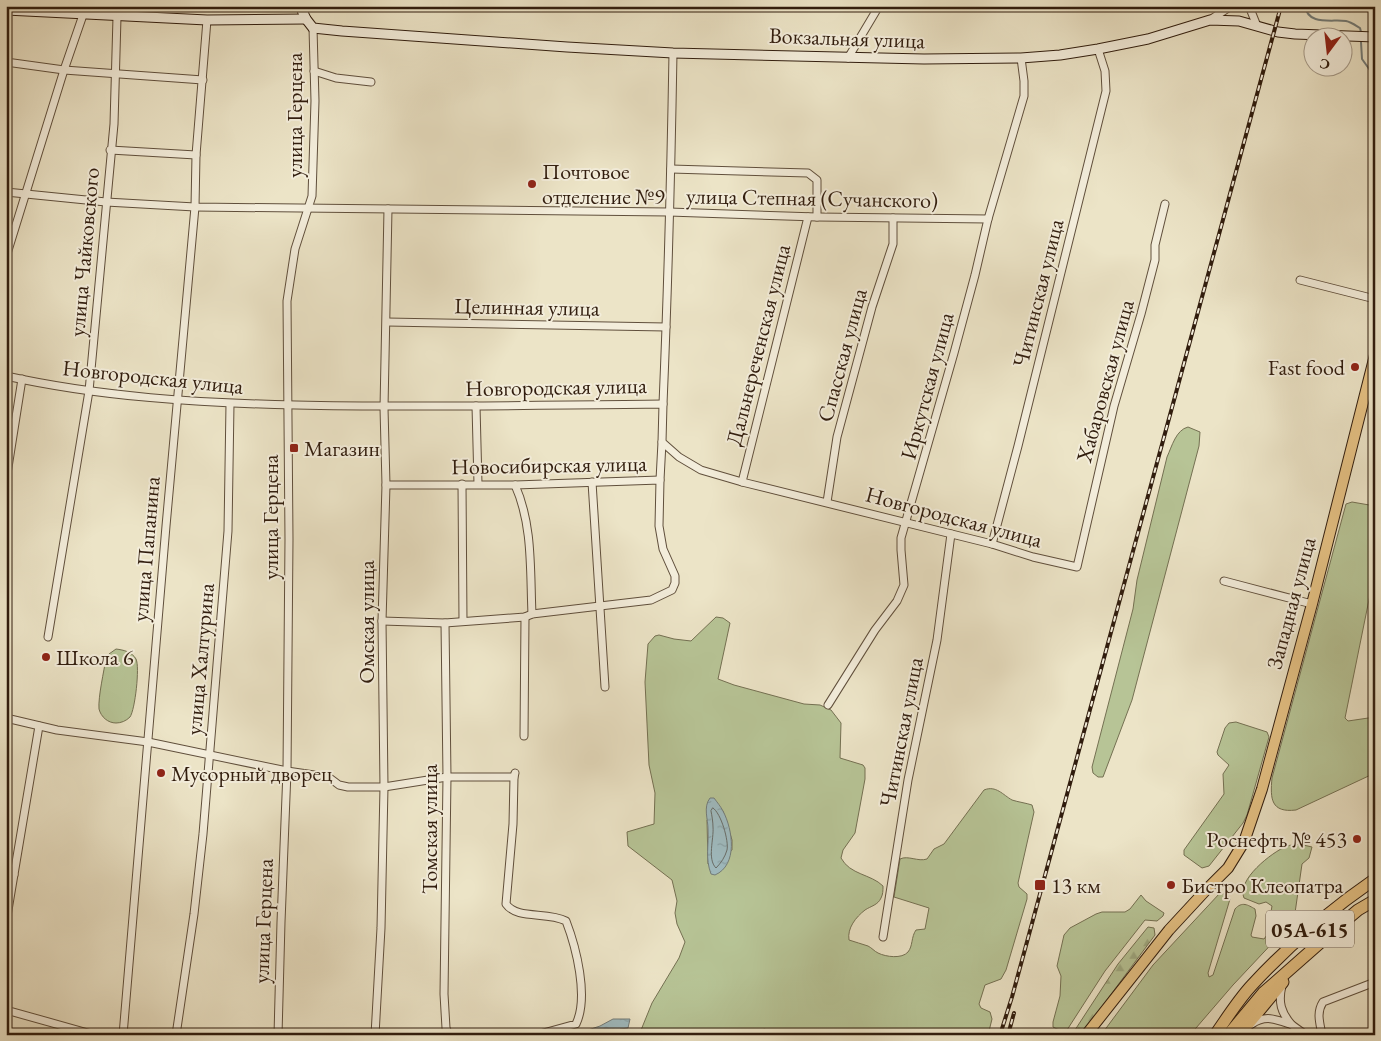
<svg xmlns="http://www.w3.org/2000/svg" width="1381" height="1041" viewBox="0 0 1381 1041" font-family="'EB Garamond',serif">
<defs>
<pattern id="forest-firs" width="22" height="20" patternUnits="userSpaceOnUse" patternTransform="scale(1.25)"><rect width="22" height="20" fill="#b7c496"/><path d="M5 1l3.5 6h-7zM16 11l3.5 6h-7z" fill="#9ea880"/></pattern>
<pattern id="water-ripples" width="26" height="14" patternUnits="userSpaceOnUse" patternTransform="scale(1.25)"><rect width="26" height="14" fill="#9fbbc0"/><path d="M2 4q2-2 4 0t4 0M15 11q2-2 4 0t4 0" fill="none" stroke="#89a0a4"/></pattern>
</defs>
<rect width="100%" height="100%" fill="#ece4c7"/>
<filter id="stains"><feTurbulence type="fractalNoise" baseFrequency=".004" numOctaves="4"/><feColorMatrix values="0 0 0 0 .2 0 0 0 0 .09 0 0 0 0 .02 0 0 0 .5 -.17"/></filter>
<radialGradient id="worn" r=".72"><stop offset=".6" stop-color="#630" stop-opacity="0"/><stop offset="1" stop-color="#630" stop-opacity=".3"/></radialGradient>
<g fill="#b7c496" stroke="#747052" fill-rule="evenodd">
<path d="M 1188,427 L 1200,432 L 1199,446 L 1132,700 L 1103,777 L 1098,777 L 1093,773 L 1092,767 L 1133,609 L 1137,580 L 1167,457 C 1172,446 1176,430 1188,427 Z"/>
<path d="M 1352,502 L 1375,506 L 1375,570 L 1345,718 L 1348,721 L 1375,717 L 1375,773 L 1296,810 C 1271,813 1270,799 1272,778 L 1346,504 Z"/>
<path d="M 716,617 L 723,618 L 730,623 L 718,679 L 734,685 L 804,704 L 820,705 L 831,710 L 841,723 L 840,758 L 863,765 L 865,768 L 865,779 L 855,833 L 843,850 L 841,858 C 850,875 871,874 883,886 C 883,891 883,894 881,898 C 878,905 871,906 865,910 C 856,917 847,928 849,940 C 855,942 862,944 868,946 C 872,948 874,951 878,953 C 886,957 902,959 908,952 C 913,946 911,937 916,930 L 925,929 L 929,908 L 894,897 L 900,859 C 908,855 918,862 927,859 L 934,849 L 944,844 L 984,790 C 996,785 1003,795 1012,800 C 1018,802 1026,803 1032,805 L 1034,812 L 1018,883 L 1019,887 L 1027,894 L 1027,899 L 1006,970 L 1001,979 L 985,985 L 979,1004 L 981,1008 L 990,1012 L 992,1019 L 988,1035 L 772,1035 L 765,1029 L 751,1032 L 752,1035 L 639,1035 L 652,1003 L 679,958 L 685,942 L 677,924 L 675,913 L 677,901 L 672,880 L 628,846 L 627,832 L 654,824 L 655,793 L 649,765 L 645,682 L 648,644 L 655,636 L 659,635 L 674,639 L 691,641 ZM 723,811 L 732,840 L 732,850 L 708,864 L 707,820 Z"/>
<path d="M 116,649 C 124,650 132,652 136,659 C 140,667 135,710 130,717 C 126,721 121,723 116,723 C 108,723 101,717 99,709 C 98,697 104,671 106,658 L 109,654 Z"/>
<path d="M 1236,722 L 1267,732 L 1269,737 L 1247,815 L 1243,823 L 1209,866 L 1202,868 L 1184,855 L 1184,850 L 1224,794 L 1223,774 L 1229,765 L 1218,755 L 1217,752 L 1225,728 L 1229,723 Z"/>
<path d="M 1299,844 L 1312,847 L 1309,858 L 1302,864 L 1294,920 L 1233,985 L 1190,1035 L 1101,1035 L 1153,965 L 1220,893 L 1227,895 L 1230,899 L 1208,973 L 1209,977 L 1213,975 L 1235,909 C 1242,901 1248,905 1255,909 L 1256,916 L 1251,935 L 1252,937 L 1264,939 L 1267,935 L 1272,906 L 1266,902 L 1259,904 L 1244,898 C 1236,880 1272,852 1287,846 C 1290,845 1295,845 1299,844 Z"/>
<path d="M 1141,895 L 1146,901 L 1164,913 L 1163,916 L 1157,921 L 1145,920 L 1105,971 L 1067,1030 L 1061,1031 L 1053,1027 L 1053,1022 L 1060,996 L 1061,976 L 1057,966 L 1064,935 L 1070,928 L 1096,914 L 1102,912 L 1125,912 L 1130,909 Z"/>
</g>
<path fill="url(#forest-firs)" stroke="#747052" d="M 1148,927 L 1154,928 L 1155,935 L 1083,1032 L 1081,1033 L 1073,1033 L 1118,964 Z"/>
<g fill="url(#water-ripples)" stroke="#737c79">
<path d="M 710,798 L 714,798 C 717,802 721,807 723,811 C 733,830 738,865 715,875 L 711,874 C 705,858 709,845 708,829 C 708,819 703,807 710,798 Z"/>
<path d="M 613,1019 L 630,1019 L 628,1028 L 620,1029 L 615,1035 L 573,1035 L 600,1026 Z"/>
</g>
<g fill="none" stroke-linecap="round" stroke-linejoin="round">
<path stroke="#686c67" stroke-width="1" d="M 713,808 C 721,813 729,841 727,850 C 725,857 721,863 716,868 C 707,859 714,839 713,827 C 713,822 712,816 711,811 Z"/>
<g stroke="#737c79" stroke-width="2">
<path d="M 1305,6 C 1308,26 1332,19 1346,21 C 1351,22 1355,25 1360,28 L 1361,32"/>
<path d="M 1361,42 L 1362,59 L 1372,73 L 1375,72"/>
</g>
<g stroke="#604f3c" stroke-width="9">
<g id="minor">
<path d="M 1249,6 L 1257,26"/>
<path d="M 1210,20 L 1231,6"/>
<path d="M 848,58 L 879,6"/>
<path d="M 6,62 L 64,70 L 203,80"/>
<path d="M 314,71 L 336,78 L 371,82"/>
<path d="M 110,150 L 196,155"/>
<path d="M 671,169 L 808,173 L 817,180 L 817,217"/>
<path d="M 6,192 L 106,202 L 195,207 L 669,212 L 817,217 L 988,219"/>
<path d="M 6,257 L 64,70 L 83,15"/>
<path d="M 1300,280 L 1375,299"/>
<path d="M 387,322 L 666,327"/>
<path d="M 6,376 C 101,397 199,403 296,405 C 418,408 540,405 663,404 L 662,442 L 679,457 L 701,470 L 742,482 L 992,544 L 1033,557 L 1077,567 L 1114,406 L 1141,314 L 1155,260 L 1155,245 L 1165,204"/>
<path d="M 663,404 C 668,287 671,170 673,53"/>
<path d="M 476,406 L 478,484"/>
<path d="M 6,480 L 22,379"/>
<path d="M 660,480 L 662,442"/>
<path d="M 592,482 L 605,687"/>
<path d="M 742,482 L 808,217"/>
<path d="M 462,484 L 463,621"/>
<path d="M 515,485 C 533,525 530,571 532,614"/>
<path d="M 827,502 L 837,437 L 872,307 L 893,244 L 893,218"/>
<path d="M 992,544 L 1018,446 L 1106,91 L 1105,71 L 1098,49"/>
<path d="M 1224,581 L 1312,604"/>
<path d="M 382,621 L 445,623 L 525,617 L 532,614 L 651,600 L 672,590 L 675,583 L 675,576 L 663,549 L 659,526 L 660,480 L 515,485 L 386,485"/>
<path d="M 445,623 L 447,777 L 444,994 L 446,1028 L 449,1035"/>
<path d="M 48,637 L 89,391 L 114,124 L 117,17"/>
<path d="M 828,705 L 875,630 L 897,601 L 904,585 L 901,550 L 901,538 L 954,353 L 975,275 L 988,219 L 1024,96 L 1024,81 L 1021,58"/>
<path d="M 6,718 L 57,730 L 148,742 L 287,771 L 321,776 L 331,779 L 339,785 L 348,787 L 384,787 L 447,777 L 514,777"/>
<path d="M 524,736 L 525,617"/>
<path d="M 515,773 L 514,777 L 513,824 L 506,904 C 517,920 547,911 566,921 C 576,947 589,997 576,1024 L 536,1035"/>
<path d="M 6,873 L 14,875"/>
<path d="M 6,922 L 39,726"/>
<path d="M 883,937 L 908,780 L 937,640 L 951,534"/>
<path d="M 6,1010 L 95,1035"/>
<path d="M 1252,1024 C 1266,1014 1278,1020 1292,1025 C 1281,1013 1278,1002 1282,986"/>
<path d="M 1292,1025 L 1306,1035"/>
<path d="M 123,1035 L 166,526 L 195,207 L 196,155 L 207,20"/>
<path d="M 176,1035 L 194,914 L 203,834 L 228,531 L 230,404"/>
<path d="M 278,1035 L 281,922 L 287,771 L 289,539 L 287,301 L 295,249 L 312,196 L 315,101 L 313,28"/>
<path d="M 375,1035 L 381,928 L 384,787 L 382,621 L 386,485 L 384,408 L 388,209"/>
<path d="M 1322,1035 C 1320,1023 1316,1013 1323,1002 L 1375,982"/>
</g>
</g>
<g stroke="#311d0e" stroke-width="11">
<g id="secondary">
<path d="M 300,6 L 306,19 L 313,28 L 342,31 L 567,47 L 673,53 L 924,59 L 1021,58 L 1060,55 L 1098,49 L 1148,39 L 1210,20 L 1239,21 L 1278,32 L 1295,34 L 1375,37"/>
<path d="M 6,10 L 207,20 L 306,19"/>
</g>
</g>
<g stroke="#311d0e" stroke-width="12">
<path id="primary" d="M 1086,1035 L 1169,930 L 1206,890 L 1228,868 L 1244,842 L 1262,789 L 1312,604 L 1375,355"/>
</g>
<g stroke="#311d0e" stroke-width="13">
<g id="trunk">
<path d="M 1215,1035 C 1227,1018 1238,1000 1252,985 C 1289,945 1330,910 1375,879"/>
<path d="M 1228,1035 L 1263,993 L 1339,926 L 1358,910 L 1375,900"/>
<path d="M 1239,1035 L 1283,982"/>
</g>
</g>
<use href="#minor" stroke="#f3eddb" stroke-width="7"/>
<use href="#secondary" stroke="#f3eddb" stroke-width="9"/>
<use href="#primary" stroke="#e6c284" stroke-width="10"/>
<use href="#trunk" stroke="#e6c284" stroke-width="11"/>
<g stroke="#311d0e" stroke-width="4">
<g id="rail">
<path d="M 1000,1035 L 1012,997 L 1281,6"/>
<path d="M 1008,1035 L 1014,1013"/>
</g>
</g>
<use href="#rail" stroke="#f3eddb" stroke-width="2" stroke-dasharray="5.5" stroke-linecap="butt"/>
</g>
<g fill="#8f2418" stroke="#f3eddb" stroke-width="2">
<circle cx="532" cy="184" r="5"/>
<circle cx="1355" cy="367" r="5"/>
<rect x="289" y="443" width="10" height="10" rx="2.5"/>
<circle cx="46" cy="657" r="5"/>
<circle cx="161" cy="773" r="5"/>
<circle cx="1357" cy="839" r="5"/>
<rect x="1034" y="879" width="12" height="12" rx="2.5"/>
<circle cx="1171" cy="885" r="5"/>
</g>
<g text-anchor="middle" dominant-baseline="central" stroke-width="4" stroke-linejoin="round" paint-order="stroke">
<rect fill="#f3eddb" stroke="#6b5b4c" stroke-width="1" x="1266" y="910.5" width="88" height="37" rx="4"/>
<g font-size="21" font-weight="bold" fill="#311d0e">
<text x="1310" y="929">05А-615</text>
</g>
<g font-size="22" fill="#311d0e" stroke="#f3eddb">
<text transform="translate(847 38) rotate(2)">Вокзальная улица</text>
<text transform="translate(294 115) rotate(-90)">улица Герцена</text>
<text transform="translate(812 198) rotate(1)">улица Степная (Сучанского)</text>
<text transform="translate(84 252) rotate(-85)">улица Чайковского</text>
<text transform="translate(1038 293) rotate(-76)">Читинская улица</text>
<text transform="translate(527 307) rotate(1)">Целинная улица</text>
<text transform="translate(758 345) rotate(-76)">Дальнереченская улица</text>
<text transform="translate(842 355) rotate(-75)">Спасская улица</text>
<text transform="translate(153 377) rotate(6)">Новгородская улица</text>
<text transform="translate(1105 381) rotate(-75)">Хабаровская улица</text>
<text transform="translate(927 386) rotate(-75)">Иркутская улица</text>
<text transform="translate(556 387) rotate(-1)">Новгородская улица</text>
<text transform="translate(549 465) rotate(-1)">Новосибирская улица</text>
<text transform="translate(270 517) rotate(-90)">улица Герцена</text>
<text transform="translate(954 517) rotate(15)">Новгородская улица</text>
<text transform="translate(146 549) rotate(-85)">улица Папанина</text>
<text transform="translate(1291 603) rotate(-75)">Западная улица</text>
<text transform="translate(366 622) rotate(-90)">Омская улица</text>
<text transform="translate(200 659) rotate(-85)">улица Халтурина</text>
<text transform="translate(901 732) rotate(-79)">Читинская улица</text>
<text transform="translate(429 829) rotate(-90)">Томская улица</text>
<text transform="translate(263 921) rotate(-88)">улица Герцена</text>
</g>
<g font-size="22" fill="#311d0e" stroke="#f3eddb" text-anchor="start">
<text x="542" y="171">Почтовое<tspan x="542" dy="25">отделение №9</tspan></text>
<text x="1345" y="367" text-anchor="end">Fast food</text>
<text x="304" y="448">Магазин</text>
<text x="56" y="657">Школа 6</text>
<text x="171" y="773">Мусорный дворец</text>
<text x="1347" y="839" text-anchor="end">Роснефть № 453</text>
<text x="1051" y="885">13 км</text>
<text x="1181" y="885">Бистро Клеопатра</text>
</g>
</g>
<rect width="1381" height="1041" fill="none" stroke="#ece4c7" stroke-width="25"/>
<rect x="8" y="8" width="1366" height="1026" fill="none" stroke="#311d0e" stroke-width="2.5"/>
<rect x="12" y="12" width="1356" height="1016" fill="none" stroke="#311d0e"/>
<g transform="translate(1328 52) rotate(195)"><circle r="24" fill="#f3eddb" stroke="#a59a89"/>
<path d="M0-4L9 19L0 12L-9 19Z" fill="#8f2418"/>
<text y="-8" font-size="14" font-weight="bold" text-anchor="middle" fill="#311d0e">С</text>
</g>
<rect width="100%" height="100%" filter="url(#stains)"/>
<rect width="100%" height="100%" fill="url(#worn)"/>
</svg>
